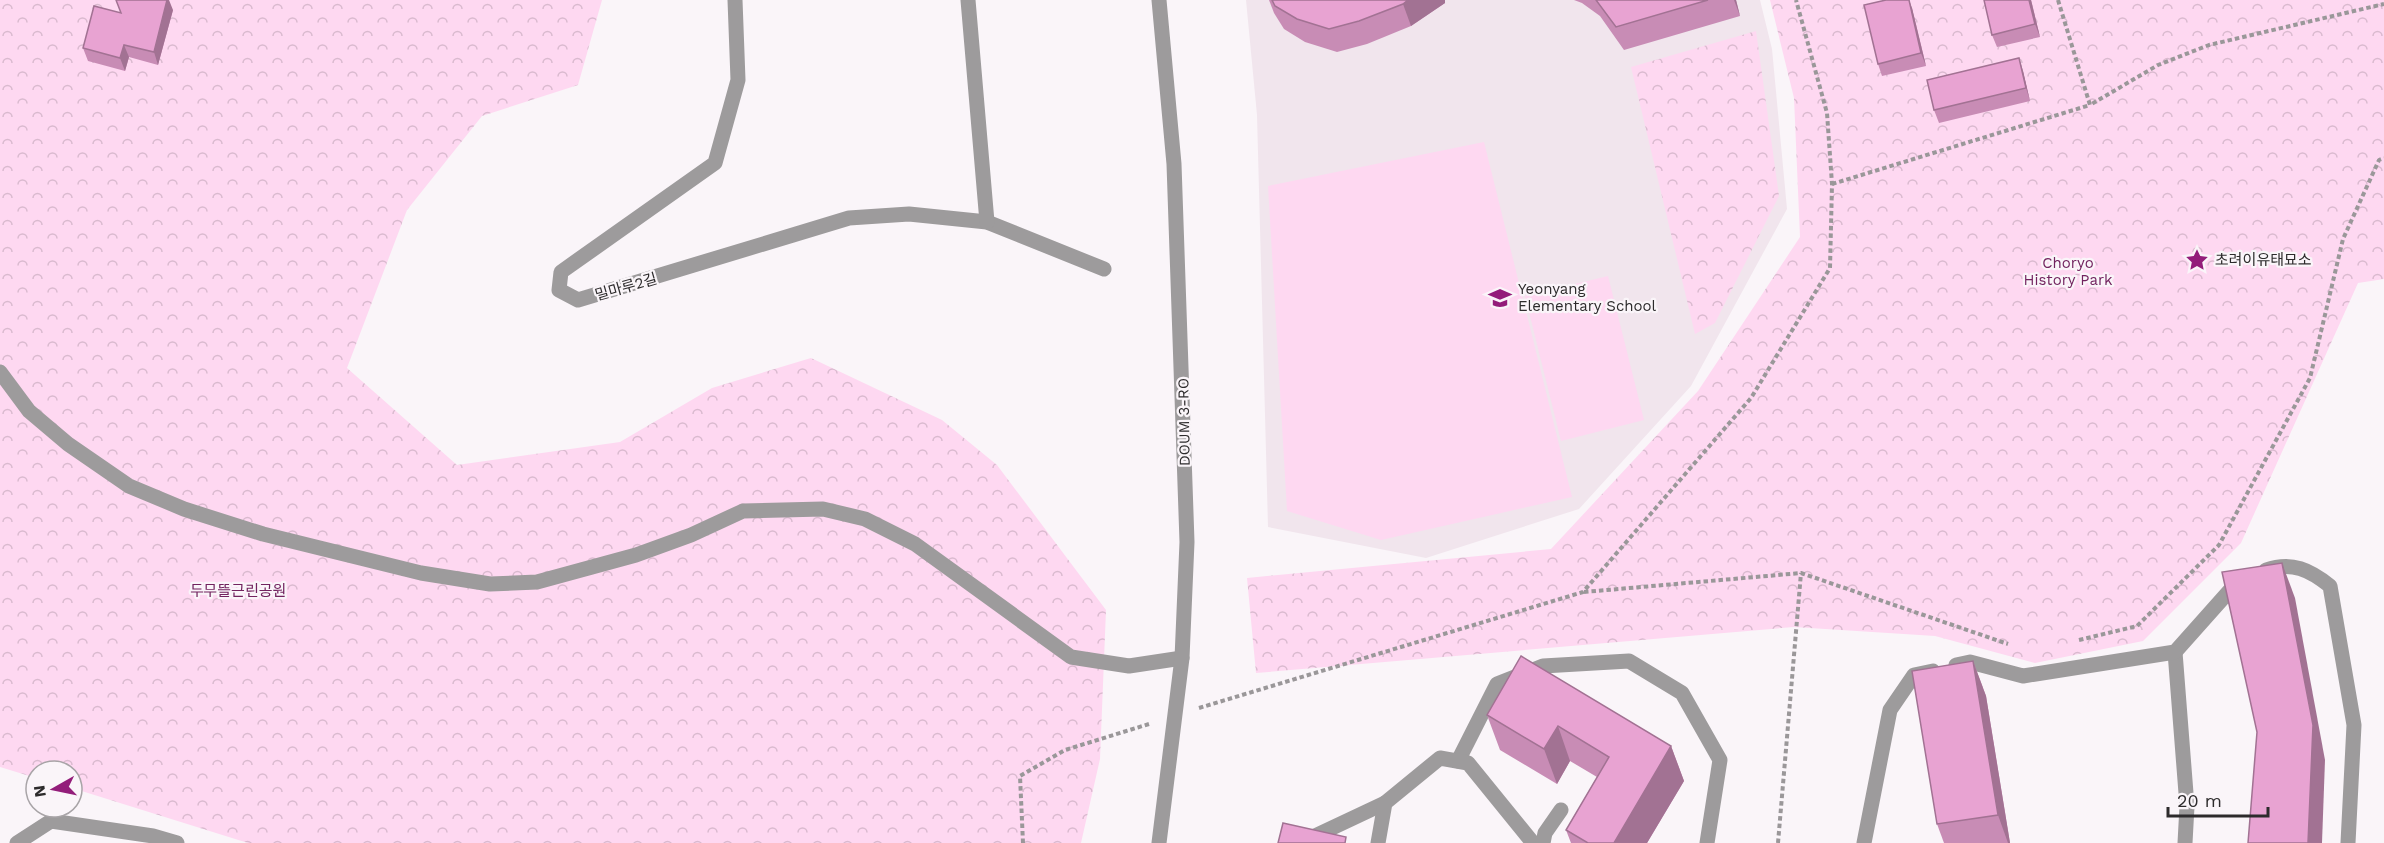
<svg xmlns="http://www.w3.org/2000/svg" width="2384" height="843" viewBox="0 0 2384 843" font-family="'Work Sans','Noto Sans KR',sans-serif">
<defs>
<pattern id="park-crowns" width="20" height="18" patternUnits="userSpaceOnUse" patternTransform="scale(1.5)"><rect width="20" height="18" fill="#fed8f1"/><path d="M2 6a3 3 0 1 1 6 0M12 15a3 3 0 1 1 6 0" fill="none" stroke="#dabacf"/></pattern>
</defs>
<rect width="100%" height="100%" fill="#faf5f9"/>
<path fill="#f1e5ed" d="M 1246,0 L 1760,0 L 1772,49 L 1787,209 L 1691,386 L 1579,509 L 1426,558 L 1268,527 L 1257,115 Z"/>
<g fill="#fed8f1">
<path d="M 1484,142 L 1572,497 L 1381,540 L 1287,511 L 1268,186 Z"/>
<path d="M 1608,276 L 1644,420 L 1561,441 L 1525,296 Z"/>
</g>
<g fill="url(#park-crowns)">
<path d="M 0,0 L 602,0 L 578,85 L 482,116 L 407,210 L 347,368 L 457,465 L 620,442 L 712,388 L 811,358 L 942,420 L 997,465 L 1106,610 L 1100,759 L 1081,843 L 248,843 L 72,788 L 72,771 L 36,771 L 36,778 L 0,767 Z"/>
<path d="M 1770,0 L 2384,0 L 2384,279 L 2358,283 L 2241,543 L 2143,641 L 2035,663 L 1935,636 L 1794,627 L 1256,673 L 1247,578 L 1551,549 L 1698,391 L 1800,237 L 1794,98 Z"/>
<path d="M 1756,31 L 1779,196 L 1715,323 L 1695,334 L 1631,67 Z"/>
</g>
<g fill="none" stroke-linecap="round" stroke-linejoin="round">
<g stroke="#9a9799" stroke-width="4" stroke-dasharray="4.5 3" stroke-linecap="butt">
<path d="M 2058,0 L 2090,105 L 2158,65 L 2209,45 L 2384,4"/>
<path d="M 1832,184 L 2090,105"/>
<path d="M 1584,592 L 1801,573 L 2008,644"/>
<path d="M 2079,640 L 2137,626 L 2219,545 L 2310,378 L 2343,239 L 2379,160 L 2384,158"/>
<path d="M 1199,708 L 1583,592 L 1751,398 L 1830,268 L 1832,184 L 1827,113 L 1796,0"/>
<path d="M 1023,843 L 1020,776 L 1065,750 L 1149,724"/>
<path d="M 1778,843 L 1801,573"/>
</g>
<g stroke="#9d9b9c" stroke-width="15">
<path d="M 735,0 L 738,80 L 715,163 L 561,272 L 559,290 L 578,300 L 849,218 L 909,214 L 987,222 L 1104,269"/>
<path d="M 968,0 L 987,222"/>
<path d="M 0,372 L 29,411 L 68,444 L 129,486 L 184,509 L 263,534 L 421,573 L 490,584 L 537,582 L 636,555 L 691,535 L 743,511 L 823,509 L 865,519 L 915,544 L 1071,657 L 1129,666 L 1182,658"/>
<path d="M 2266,570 C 2292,561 2310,570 2330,586 L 2354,725 L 2348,843"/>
<path d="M 2175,652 L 2187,806 L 2185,843"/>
<path d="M 1956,665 L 1970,662 L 2023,676 L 2175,652 L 2240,579"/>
<path d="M 1458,761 L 1497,684 L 1543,666 L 1629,661 L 1682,693 L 1720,760 L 1707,843"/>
<path d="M 17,843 L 51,821 L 153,836 L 177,843"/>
<path d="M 1159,843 L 1182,658 L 1187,542 L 1174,164 L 1159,0"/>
<path d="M 1300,843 L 1385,803"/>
<path d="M 1378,843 L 1385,803 L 1440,758 L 1468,763 L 1533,843"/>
<path d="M 1543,843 L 1545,833 L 1561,810"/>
<path d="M 1864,843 L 1890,710 L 1914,675 L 1933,671"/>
</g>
</g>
<g fill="#c88cb5">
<path d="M 1269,0 L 1445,0 L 1445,3 L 1411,26 L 1367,44 L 1337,52 L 1305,42 L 1284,29 L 1274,13 Z"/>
<path d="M 1574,0 L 1736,0 L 1740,16 L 1624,50 L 1600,16 L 1582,3 Z"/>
<path d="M 1984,0 L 2031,0 L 2040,37 L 1997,47 L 1992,35 Z"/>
<path d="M 1912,8 L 1926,66 L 1882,76 L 1878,64 Z"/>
<path d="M 173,10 L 158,65 L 129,57 L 125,71 L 88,61 L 83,48 L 121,13 Z"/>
<path d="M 2023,71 L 2030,101 L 1939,123 L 1934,110 Z"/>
<path d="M 1973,661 L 1986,696 L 2010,843 L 1944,843 L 1937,824 Z"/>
<path d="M 1487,715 L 1671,746 L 1684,781 L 1647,843 L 1571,843 L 1566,830 L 1597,777 L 1570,761 L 1557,784 L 1500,750 Z"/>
</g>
<g fill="#a27293">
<path d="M 167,0 L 169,0 L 173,10 L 158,65 L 154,52 Z"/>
<path d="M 1408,0 L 1445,0 L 1445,3 L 1411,26 L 1403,4 Z"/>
<path d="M 1734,0 L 1736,0 L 1740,16 Z"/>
<path d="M 1909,0 L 1912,8 L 1926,66 L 1921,53 Z"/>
<path d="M 2029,0 L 2031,0 L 2040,37 L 2035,24 Z"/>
<path d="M 124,45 L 129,57 L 125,71 L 120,58 Z"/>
<path d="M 2019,58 L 2023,71 L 2030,101 L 2026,88 Z"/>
<path d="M 2282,563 L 2295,598 L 2325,760 L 2322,843 L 2308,843 Z"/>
<path d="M 1973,661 L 1986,696 L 2010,843 L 2008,843 L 1998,815 Z"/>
<path d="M 1558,726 L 1570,761 L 1557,784 L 1544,749 Z"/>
<path d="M 1671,746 L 1684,781 L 1647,843 L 1614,843 Z"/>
</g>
<g fill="#e8a3d2" stroke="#a27293" stroke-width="1.5">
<path d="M 116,0 L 167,0 L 154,52 L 124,45 L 120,58 L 83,48 L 94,6 L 121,13 Z"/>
<path d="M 1272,0 L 1408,0 L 1403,4 L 1359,21 L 1329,29 L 1297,19 L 1275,6 Z"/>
<path d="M 1596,0 L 1708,0 L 1616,27 Z"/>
<path d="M 1886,0 L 1909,0 L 1921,53 L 1878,64 L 1864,5 Z"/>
<path d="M 1984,0 L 2029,0 L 2035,24 L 1992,35 Z"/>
<path d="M 2019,58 L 2026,88 L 1934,110 L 1927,80 Z"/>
<path d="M 2282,563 L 2313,725 L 2308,843 L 2248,843 L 2257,732 L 2222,572 Z"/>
<path d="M 1521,656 L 1671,746 L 1614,843 L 1588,843 L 1566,830 L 1609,757 L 1558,726 L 1544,749 L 1487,715 Z"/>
<path d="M 1973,661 L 1998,815 L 1937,824 L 1912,671 Z"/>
<path d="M 1283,823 L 1346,837 L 1345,843 L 1278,843 Z"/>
</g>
<defs>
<g id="sight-bare" transform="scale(1.8)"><path d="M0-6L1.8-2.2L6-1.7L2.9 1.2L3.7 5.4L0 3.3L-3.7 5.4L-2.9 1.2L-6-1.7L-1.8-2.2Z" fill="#931d7a" stroke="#faf5f9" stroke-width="2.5" paint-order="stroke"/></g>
<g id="school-bare" transform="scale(1.8)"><path d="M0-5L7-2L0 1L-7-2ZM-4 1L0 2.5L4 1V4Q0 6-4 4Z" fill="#931d7a" stroke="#faf5f9" stroke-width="2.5" paint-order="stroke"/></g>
</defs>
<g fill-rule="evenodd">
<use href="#sight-bare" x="2197" y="260"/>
<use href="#school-bare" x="1500" y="298"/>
</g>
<g text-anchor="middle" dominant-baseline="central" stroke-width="4.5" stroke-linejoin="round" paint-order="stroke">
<g font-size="15" fill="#2d2b2c" stroke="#faf5f9" text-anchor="start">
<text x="2215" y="260">초려이유태묘소</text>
<text x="1518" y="289">Yeonyang<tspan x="1518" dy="17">Elementary School</tspan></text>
</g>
<g font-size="15" fill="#72235f" stroke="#faf5f9">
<text x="2068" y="263">Choryo<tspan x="2068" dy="17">History Park</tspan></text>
<text x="238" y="591">두무뜰근린공원</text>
</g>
<g font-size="15" fill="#2d2b2c" stroke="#faf5f9">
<text transform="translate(626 287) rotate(-16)">밀마루2길</text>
<text transform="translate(1184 422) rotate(-91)">DOUM 3-RO</text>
</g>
</g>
<g transform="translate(54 789) rotate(261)"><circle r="28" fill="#faf5f9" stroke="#a8a4a7" stroke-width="1.5"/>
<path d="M0-4.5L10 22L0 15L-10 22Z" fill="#931d7a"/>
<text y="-9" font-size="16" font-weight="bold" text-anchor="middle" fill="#2d2b2c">N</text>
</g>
<path d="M2168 807v9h100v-9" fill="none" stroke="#2d2b2c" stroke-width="3"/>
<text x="2177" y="807" font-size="18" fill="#2d2b2c" stroke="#faf5f9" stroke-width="4.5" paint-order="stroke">20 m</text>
</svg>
